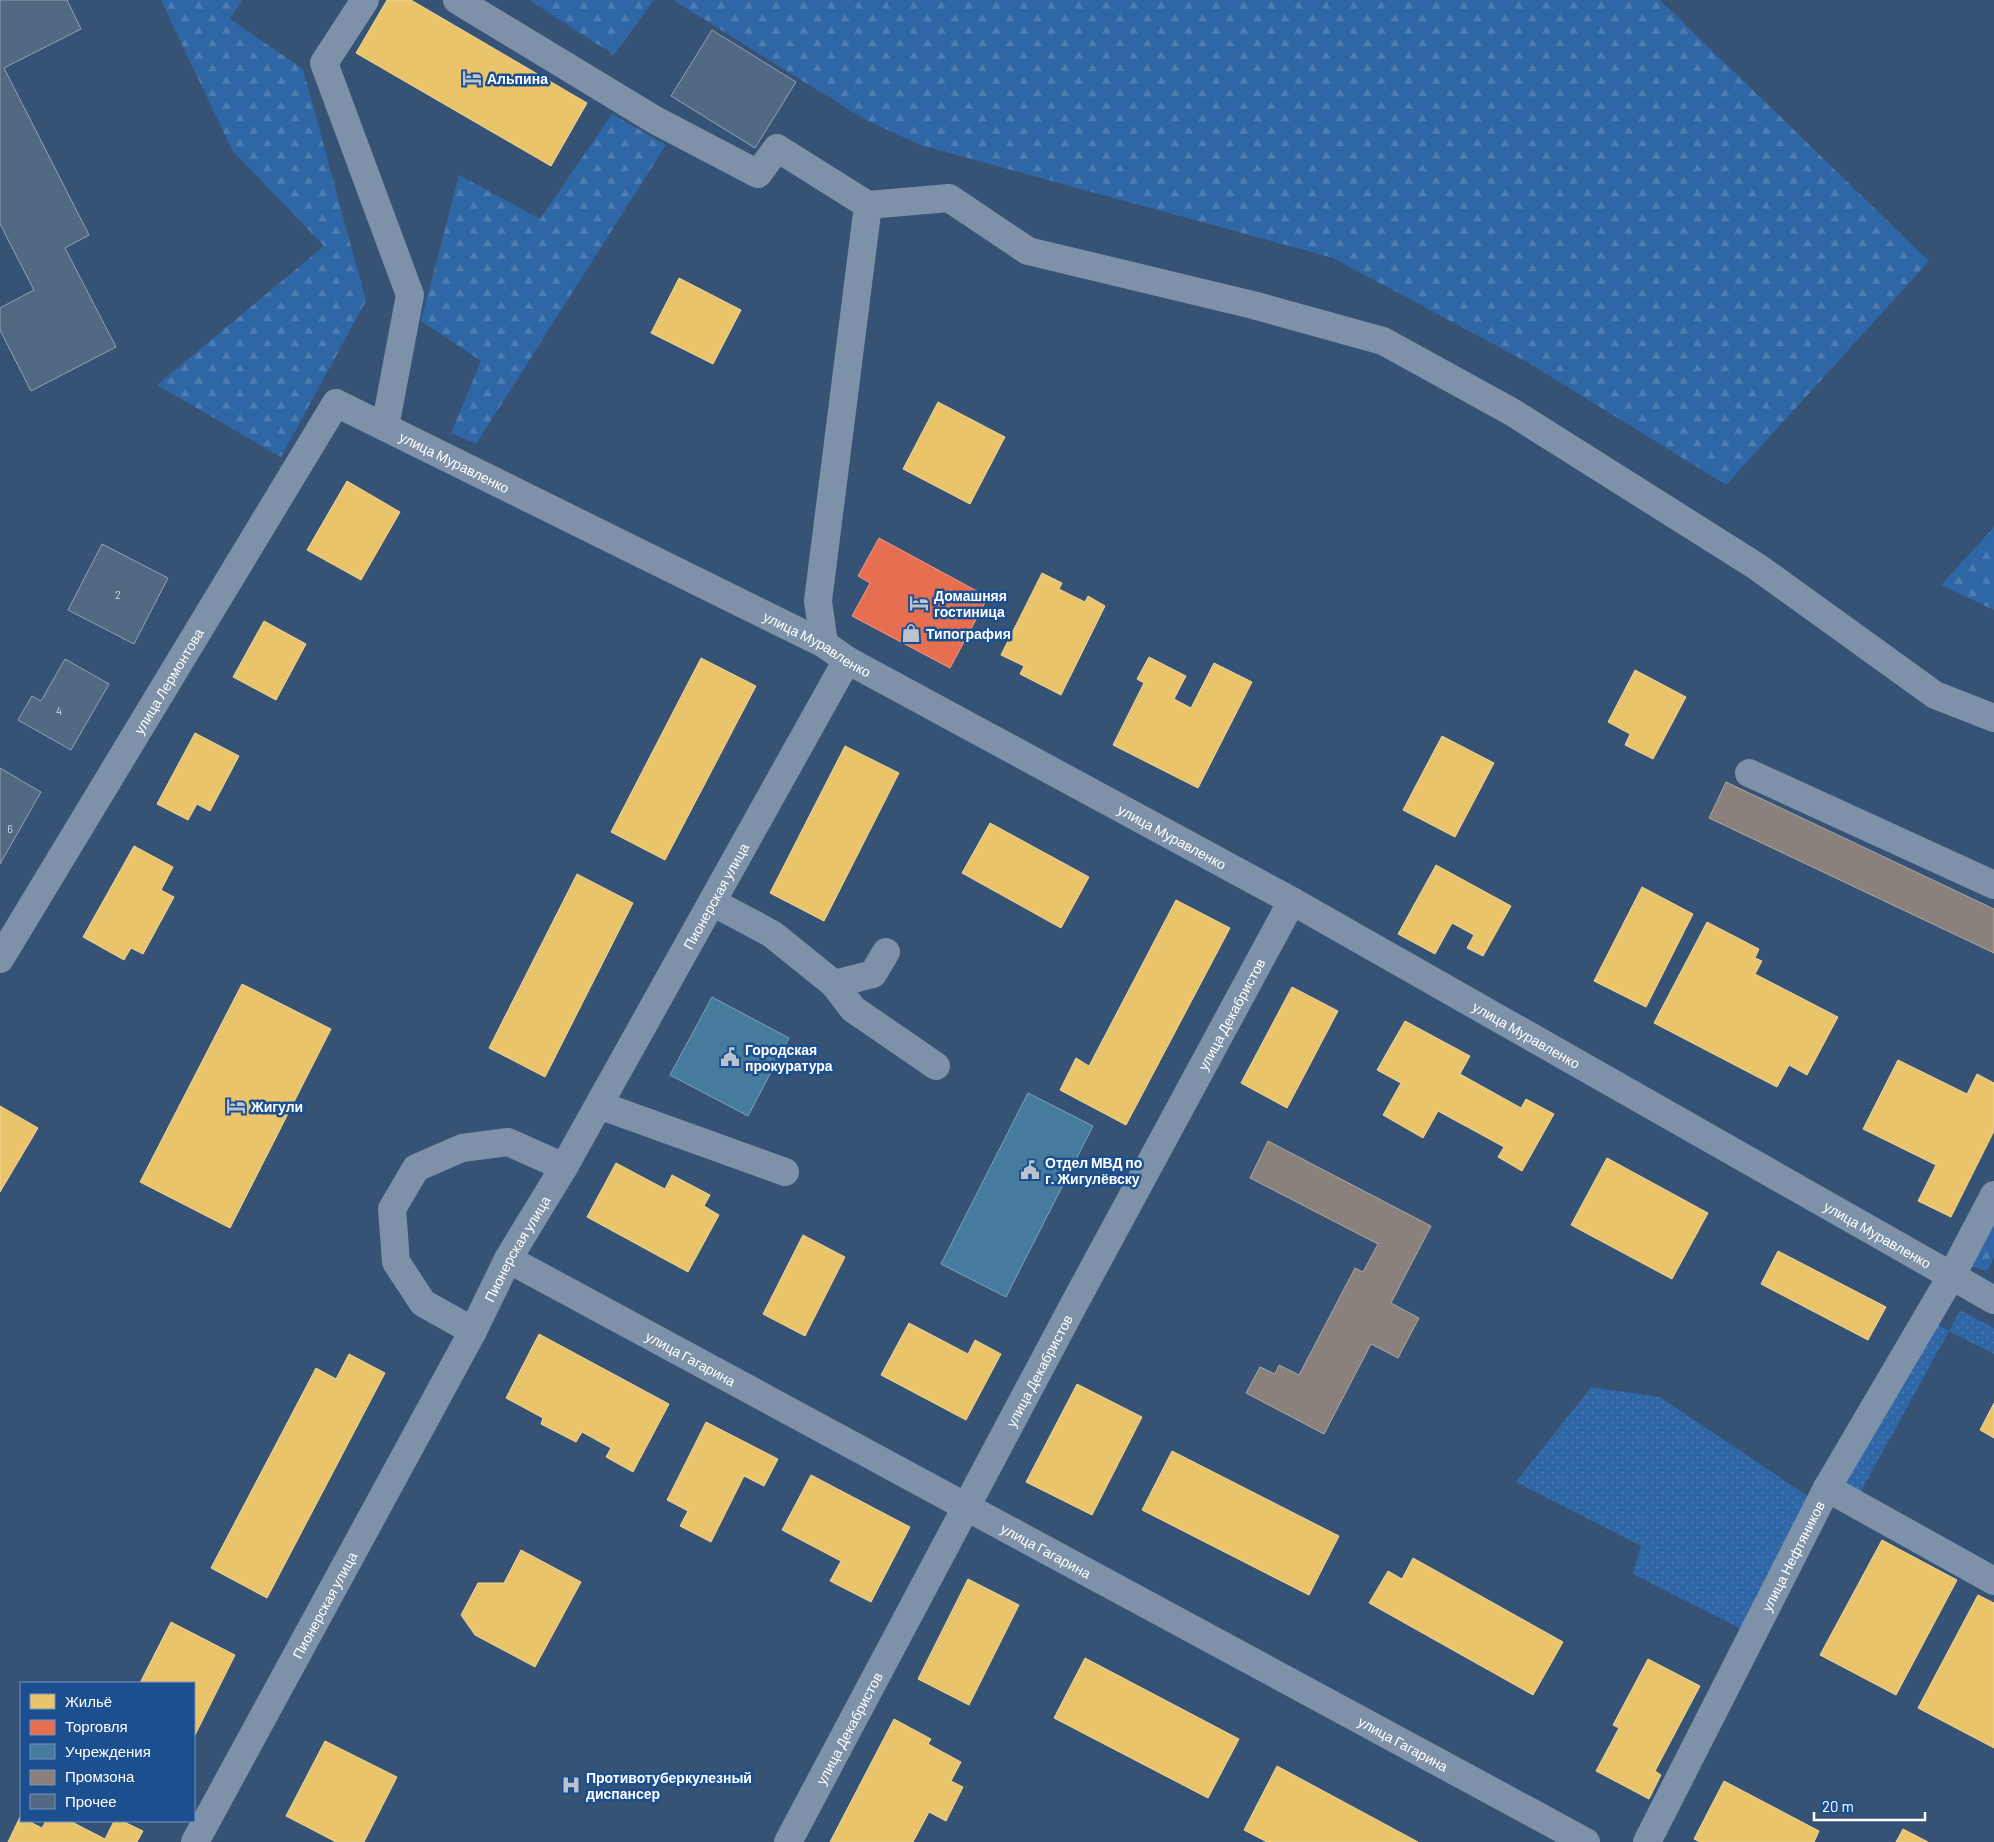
<svg xmlns="http://www.w3.org/2000/svg" width="1994" height="1842" viewBox="0 0 1994 1842" font-family="Barlow,sans-serif">
<defs>
<pattern id="grass-dots" width="8" height="8" patternUnits="userSpaceOnUse" patternTransform="scale(1.25)"><rect width="8" height="8" fill="#2f66a5"/><path d="M2 2h.1M6 6h.1" fill="none" stroke="#4e7db2" stroke-width="1.8" stroke-linecap="round"/></pattern>
<pattern id="forest-firs" width="22" height="20" patternUnits="userSpaceOnUse" patternTransform="scale(1.25)"><rect width="22" height="20" fill="#2f66a5"/><path d="M5 1l3.5 6h-7zM16 11l3.5 6h-7z" fill="#4e7db2"/></pattern>
</defs>
<rect width="100%" height="100%" fill="#365274"/>
<g fill="url(#grass-dots)">
<path d="M 1960,1310 L 1994,1328 L 1994,1354 L 1949,1331 L 1855,1502 L 1827,1488 L 1927,1318 L 1949,1331 Z"/>
<path d="M 1591,1387 L 1660,1397 L 1809,1497 L 1743,1630 L 1633,1574 L 1641,1546 L 1516,1482 Z"/>
</g>
<g fill="url(#forest-firs)">
<path d="M 161,0 L 242,0 L 230,19 L 303,69 L 366,301 L 281,457 L 157,385 L 324,246 L 232,150 Z"/>
<path d="M 529,0 L 654,0 L 614,55 Z"/>
<path d="M 673,0 L 1660,0 L 1929,261 L 1726,485 L 1527,362 L 1333,258 L 920,145 L 864,119 Z"/>
<path d="M 612,114 L 666,145 L 476,444 L 451,433 L 481,361 L 421,321 L 459,175 L 540,219 Z"/>
<path d="M 1994,527 L 1994,610 L 1941,585 Z"/>
<path d="M 1994,1222 L 1994,1258 L 1987,1271 L 1971,1266 Z"/>
</g>
<g fill="#e9c46a" stroke="#f0d697">
<path d="M 387,0 L 411,0 L 587,103 L 551,166 L 356,53 Z"/>
<path d="M 679,278 L 741,310 L 713,364 L 651,333 Z"/>
<path d="M 938,402 L 1005,437 L 970,504 L 903,469 Z"/>
<path d="M 347,481 L 400,512 L 361,580 L 307,550 Z"/>
<path d="M 1042,573 L 1062,583 L 1059,589 L 1085,602 L 1088,596 L 1105,606 L 1061,695 L 1020,674 L 1024,666 L 1001,655 Z"/>
<path d="M 264,621 L 306,644 L 276,700 L 233,677 Z"/>
<path d="M 1149,657 L 1186,676 L 1174,699 L 1191,708 L 1214,663 L 1252,682 L 1198,788 L 1113,745 L 1144,683 L 1137,679 Z"/>
<path d="M 701,658 L 756,686 L 665,860 L 611,832 Z"/>
<path d="M 1635,670 L 1686,697 L 1653,759 L 1625,745 L 1630,734 L 1608,722 Z"/>
<path d="M 195,733 L 239,756 L 210,811 L 197,804 L 188,820 L 157,804 Z"/>
<path d="M 1442,736 L 1494,763 L 1455,837 L 1403,810 Z"/>
<path d="M 845,746 L 899,773 L 824,921 L 770,893 Z"/>
<path d="M 990,823 L 1089,877 L 1061,928 L 962,873 Z"/>
<path d="M 134,846 L 173,867 L 161,890 L 174,897 L 143,954 L 131,948 L 124,960 L 83,937 Z"/>
<path d="M 1436,865 L 1511,906 L 1483,956 L 1467,948 L 1474,935 L 1452,923 L 1435,954 L 1398,934 Z"/>
<path d="M 577,874 L 633,903 L 545,1077 L 489,1048 Z"/>
<path d="M 1642,887 L 1693,914 L 1646,1007 L 1594,981 Z"/>
<path d="M 1176,900 L 1230,928 L 1126,1125 L 1060,1090 L 1076,1058 L 1089,1066 Z"/>
<path d="M 1707,922 L 1759,949 L 1755,958 L 1762,961 L 1755,974 L 1838,1017 L 1807,1075 L 1789,1065 L 1777,1087 L 1654,1023 Z"/>
<path d="M 242,984 L 331,1029 L 230,1228 L 140,1182 Z"/>
<path d="M 1292,987 L 1338,1011 L 1287,1108 L 1241,1083 Z"/>
<path d="M 1405,1021 L 1470,1056 L 1460,1074 L 1521,1108 L 1526,1099 L 1554,1114 L 1522,1171 L 1498,1157 L 1504,1147 L 1438,1111 L 1423,1138 L 1383,1115 L 1401,1083 L 1377,1070 Z"/>
<path d="M 1898,1060 L 1967,1094 L 1977,1074 L 1994,1083 L 1994,1131 L 1951,1217 L 1918,1201 L 1936,1165 L 1863,1129 Z"/>
<path d="M 0,1106 L 38,1128 L 0,1192 Z"/>
<path d="M 1607,1158 L 1708,1213 L 1672,1279 L 1571,1225 Z"/>
<path d="M 616,1163 L 665,1189 L 672,1175 L 710,1195 L 704,1206 L 719,1215 L 688,1272 L 587,1217 Z"/>
<path d="M 803,1235 L 845,1257 L 805,1336 L 763,1314 Z"/>
<path d="M 1778,1251 L 1886,1307 L 1868,1340 L 1761,1284 Z"/>
<path d="M 909,1323 L 968,1354 L 975,1340 L 1001,1354 L 966,1420 L 881,1375 Z"/>
<path d="M 539,1334 L 669,1404 L 633,1472 L 606,1457 L 611,1448 L 582,1432 L 576,1442 L 541,1424 L 543,1418 L 506,1398 Z"/>
<path d="M 349,1354 L 385,1373 L 267,1598 L 211,1568 L 316,1368 L 336,1379 Z"/>
<path d="M 1077,1384 L 1142,1417 L 1092,1515 L 1026,1482 Z"/>
<path d="M 1994,1403 L 1994,1438 L 1980,1430 Z"/>
<path d="M 706,1422 L 778,1459 L 764,1486 L 744,1476 L 711,1542 L 680,1526 L 688,1511 L 667,1500 Z"/>
<path d="M 1172,1451 L 1339,1536 L 1309,1595 L 1142,1510 Z"/>
<path d="M 811,1475 L 910,1527 L 871,1602 L 830,1581 L 841,1561 L 782,1530 Z"/>
<path d="M 1882,1540 L 1957,1580 L 1896,1695 L 1820,1655 Z"/>
<path d="M 521,1550 L 581,1582 L 535,1667 L 475,1635 L 461,1615 L 478,1583 L 504,1583 Z"/>
<path d="M 1413,1558 L 1563,1642 L 1533,1695 L 1369,1603 L 1388,1571 L 1402,1579 Z"/>
<path d="M 968,1579 L 1019,1605 L 969,1705 L 918,1679 Z"/>
<path d="M 1978,1595 L 1994,1603 L 1994,1748 L 1918,1708 Z"/>
<path d="M 171,1622 L 235,1655 L 194,1737 L 194,1683 L 140,1683 Z"/>
<path d="M 1085,1658 L 1239,1739 L 1208,1798 L 1054,1718 Z"/>
<path d="M 1648,1659 L 1700,1686 L 1655,1771 L 1661,1775 L 1649,1799 L 1596,1771 L 1619,1728 L 1613,1725 Z"/>
<path d="M 894,1719 L 931,1739 L 928,1744 L 961,1762 L 951,1781 L 963,1787 L 946,1821 L 929,1812 L 913,1842 L 830,1842 Z"/>
<path d="M 325,1741 L 397,1777 L 364,1842 L 336,1842 L 286,1816 Z"/>
<path d="M 1277,1766 L 1418,1842 L 1267,1842 L 1244,1830 Z"/>
<path d="M 1724,1781 L 1819,1831 L 1814,1842 L 1700,1842 L 1694,1839 Z"/>
<path d="M 20,1817 L 21,1821 L 28,1821 L 42,1828 L 46,1821 L 70,1821 L 105,1839 L 114,1821 L 122,1821 L 143,1831 L 137,1842 L 8,1842 Z"/>
<path d="M 1903,1829 L 1928,1842 L 1896,1842 Z"/>
</g>
<path fill="#e76f51" stroke="#ee9a85" d="M 879,538 L 988,597 L 950,668 L 852,616 L 870,583 L 858,576 Z"/>
<g fill="#457b9d" stroke="#7da3ba">
<path d="M 712,997 L 789,1038 L 748,1116 L 670,1075 Z"/>
<path d="M 1028,1093 L 1093,1126 L 1006,1297 L 941,1264 Z"/>
</g>
<g fill="#8a817c" stroke="#ada7a3">
<path d="M 1726,782 L 1994,909 L 1994,953 L 1709,818 Z"/>
<path d="M 1268,1141 L 1431,1226 L 1391,1303 L 1419,1318 L 1398,1358 L 1371,1344 L 1324,1434 L 1246,1393 L 1260,1367 L 1275,1374 L 1279,1365 L 1299,1375 L 1355,1268 L 1363,1272 L 1378,1244 L 1250,1178 Z"/>
</g>
<g fill="#526984" stroke="#92a2b6">
<path d="M 0,0 L 67,0 L 81,29 L 4,68 L 89,235 L 65,248 L 116,347 L 31,391 L 0,330 L 0,308 L 34,290 L 0,224 Z"/>
<path d="M 712,30 L 796,82 L 755,148 L 671,96 Z"/>
<path d="M 102,544 L 168,578 L 134,644 L 68,610 Z"/>
<path d="M 65,659 L 109,684 L 71,750 L 18,720 L 32,696 L 41,701 Z"/>
<path d="M 0,768 L 41,792 L 0,864 Z"/>
</g>
<g fill="none" stroke-linecap="round" stroke-linejoin="round">
<g stroke="#7d92a8" stroke-width="28">
<path d="M 365,0 L 324,63 L 410,295 L 385,427"/>
<path d="M 457,0 L 655,120 L 758,174 L 777,148 L 868,205 L 818,601 L 824,644"/>
<path d="M 868,205 L 949,198 L 1028,251 L 1253,305 L 1383,341 L 1512,412 L 1756,566 L 1935,695 L 1994,718"/>
<path d="M 1749,773 L 1994,885"/>
<path d="M 712,902 L 772,934 L 834,984 L 873,974 L 886,952"/>
<path id="s1" d="M 0,959 L 336,403 L 824,644 L 847,660 L 1292,901 L 1994,1300"/>
<path d="M 834,984 L 853,1009 L 936,1066"/>
<path d="M 599,1105 L 785,1172"/>
<path id="s2" d="M 508,1259 L 1586,1842"/>
<path d="M 473,1331 L 423,1303 L 396,1262 L 392,1209 L 416,1168 L 462,1148 L 508,1142 L 564,1167"/>
<path d="M 1827,1488 L 1994,1581"/>
<path id="s3" d="M 195,1842 L 473,1331 L 508,1259 L 564,1167 L 847,660"/>
<path id="s4" d="M 788,1842 L 1073,1306 L 1292,901"/>
<path id="s5" d="M 1647,1842 L 1827,1488 L 1952,1275 L 1994,1195"/>
</g>
</g>
<defs>
<g id="hotel-bare" transform="scale(1.5)"><path d="M-6-4.5h1.5V1H6V5H4.5V3h-9V5H-6ZM-4 0a1.8 1.8 0 1 1 3.6 0ZM.5 0V-2.5h3Q6-2.5 6 0Z" fill="#b9c2ce" stroke="#1b4f8f" stroke-width="2.5" paint-order="stroke"/></g>
<g id="shop-bare" transform="scale(1.5)"><path d="M-5-2.5h2.3a2.7 3.5 0 0 1 5.4 0H5L5.5 6h-11ZM-1.5-2.5h3a1.5 2.3 0 0 0-3 0Z" fill="#b9c2ce" stroke="#1b4f8f" stroke-width="2.5" paint-order="stroke"/></g>
<g id="civic-bare" transform="scale(1.5)"><path d="M-.6-6.5H3V-4.5H.6V-3L4-1V1h2V6H-6V1h2V-1L-.6-3ZM-1.2 2.5V6h2.4V2.5Z" fill="#b9c2ce" stroke="#1b4f8f" stroke-width="2.5" paint-order="stroke"/></g>
<g id="hospital-bare" transform="scale(1.5)"><path d="M-5-5h3v3.5h4V-5h3V5h-3V1.5h-4V5h-3Z" fill="#b9c2ce" stroke="#1b4f8f" stroke-width="2.5" paint-order="stroke"/></g>
</defs>
<g fill-rule="evenodd">
<use href="#hotel-bare" x="472" y="78"/>
<use href="#hotel-bare" x="919" y="603"/>
<use href="#shop-bare" x="911" y="633"/>
<use href="#civic-bare" x="730" y="1057"/>
<use href="#hotel-bare" x="236" y="1106"/>
<use href="#civic-bare" x="1030" y="1170"/>
<use href="#hospital-bare" x="571" y="1785"/>
</g>
<g text-anchor="middle" dominant-baseline="central" stroke-width="5" stroke-linejoin="round" paint-order="stroke">
<g font-size="11" fill="#d4dae0">
<text x="118" y="594">2</text>
<text x="59" y="710">4</text>
<text x="10" y="828">6</text>
</g>
<g font-size="14" font-weight="bold" fill="#fff" stroke="#1b4f8f" text-anchor="start">
<text x="487" y="78">Альпина</text>
<text x="934" y="595">Домашняя<tspan x="934" dy="16">гостиница</tspan></text>
<text x="926" y="633">Типография</text>
<text x="745" y="1049">Городская<tspan x="745" dy="16">прокуратура</tspan></text>
<text x="251" y="1106">Жигули</text>
<text x="1045" y="1162">Отдел МВД по<tspan x="1045" dy="16">г. Жигулёвску</tspan></text>
<text x="586" y="1777">Противотуберкулезный<tspan x="586" dy="16">диспансер</tspan></text>
</g>
<g font-size="14" fill="#fff" stroke="#1b4f8f">
<text stroke="none"><textPath href="#s1" startOffset="782">улица Муравленко</textPath></text>
<text stroke="none"><textPath href="#s1" startOffset="1188">улица Муравленко</textPath></text>
<text stroke="none"><textPath href="#s1" startOffset="325">улица Лермонтова</textPath></text>
<text stroke="none"><textPath href="#s1" startOffset="1592">улица Муравленко</textPath></text>
<text stroke="none"><textPath href="#s3" startOffset="1080">Пионерская улица</textPath></text>
<text stroke="none"><textPath href="#s4" startOffset="939">улица Декабристов</textPath></text>
<text stroke="none"><textPath href="#s1" startOffset="1998">улица Муравленко</textPath></text>
<text stroke="none"><textPath href="#s1" startOffset="2402">улица Муравленко</textPath></text>
<text stroke="none"><textPath href="#s3" startOffset="675">Пионерская улица</textPath></text>
<text stroke="none"><textPath href="#s2" startOffset="208">улица Гагарина</textPath></text>
<text stroke="none"><textPath href="#s4" startOffset="534">улица Декабристов</textPath></text>
<text stroke="none"><textPath href="#s2" startOffset="612">улица Гагарина</textPath></text>
<text stroke="none"><textPath href="#s5" startOffset="321">улица Нефтяников</textPath></text>
<text stroke="none"><textPath href="#s3" startOffset="270">Пионерская улица</textPath></text>
<text stroke="none"><textPath href="#s4" startOffset="129">улица Декабристов</textPath></text>
<text stroke="none"><textPath href="#s2" startOffset="1018">улица Гагарина</textPath></text>
</g>
</g>
<rect x="20" y="1682" width="175" height="140" fill="#1b4f8f" stroke="#7695bc"/>
<rect x="30" y="1694" width="25" height="15" fill="#e9c46a" stroke="#7695bc"/>
<text x="65" y="1707" font-size="15" fill="#ffffff">Жильё</text>
<rect x="30" y="1720" width="25" height="15" fill="#e76f51" stroke="#7695bc"/>
<text x="65" y="1732" font-size="15" fill="#ffffff">Торговля</text>
<rect x="30" y="1744" width="25" height="15" fill="#457b9d" stroke="#7695bc"/>
<text x="65" y="1757" font-size="15" fill="#ffffff">Учреждения</text>
<rect x="30" y="1770" width="25" height="15" fill="#8a817c" stroke="#7695bc"/>
<text x="65" y="1782" font-size="15" fill="#ffffff">Промзона</text>
<rect x="30" y="1794" width="25" height="15" fill="#526984" stroke="#7695bc"/>
<text x="65" y="1807" font-size="15" fill="#ffffff">Прочее</text>
<path d="M1814 1812v8h111v-8" fill="none" stroke="#ffffff" stroke-width="2.5"/>
<text x="1822" y="1812" font-size="15" fill="#ffffff" stroke="#1b4f8f" stroke-width="4" paint-order="stroke">20 m</text>
</svg>
